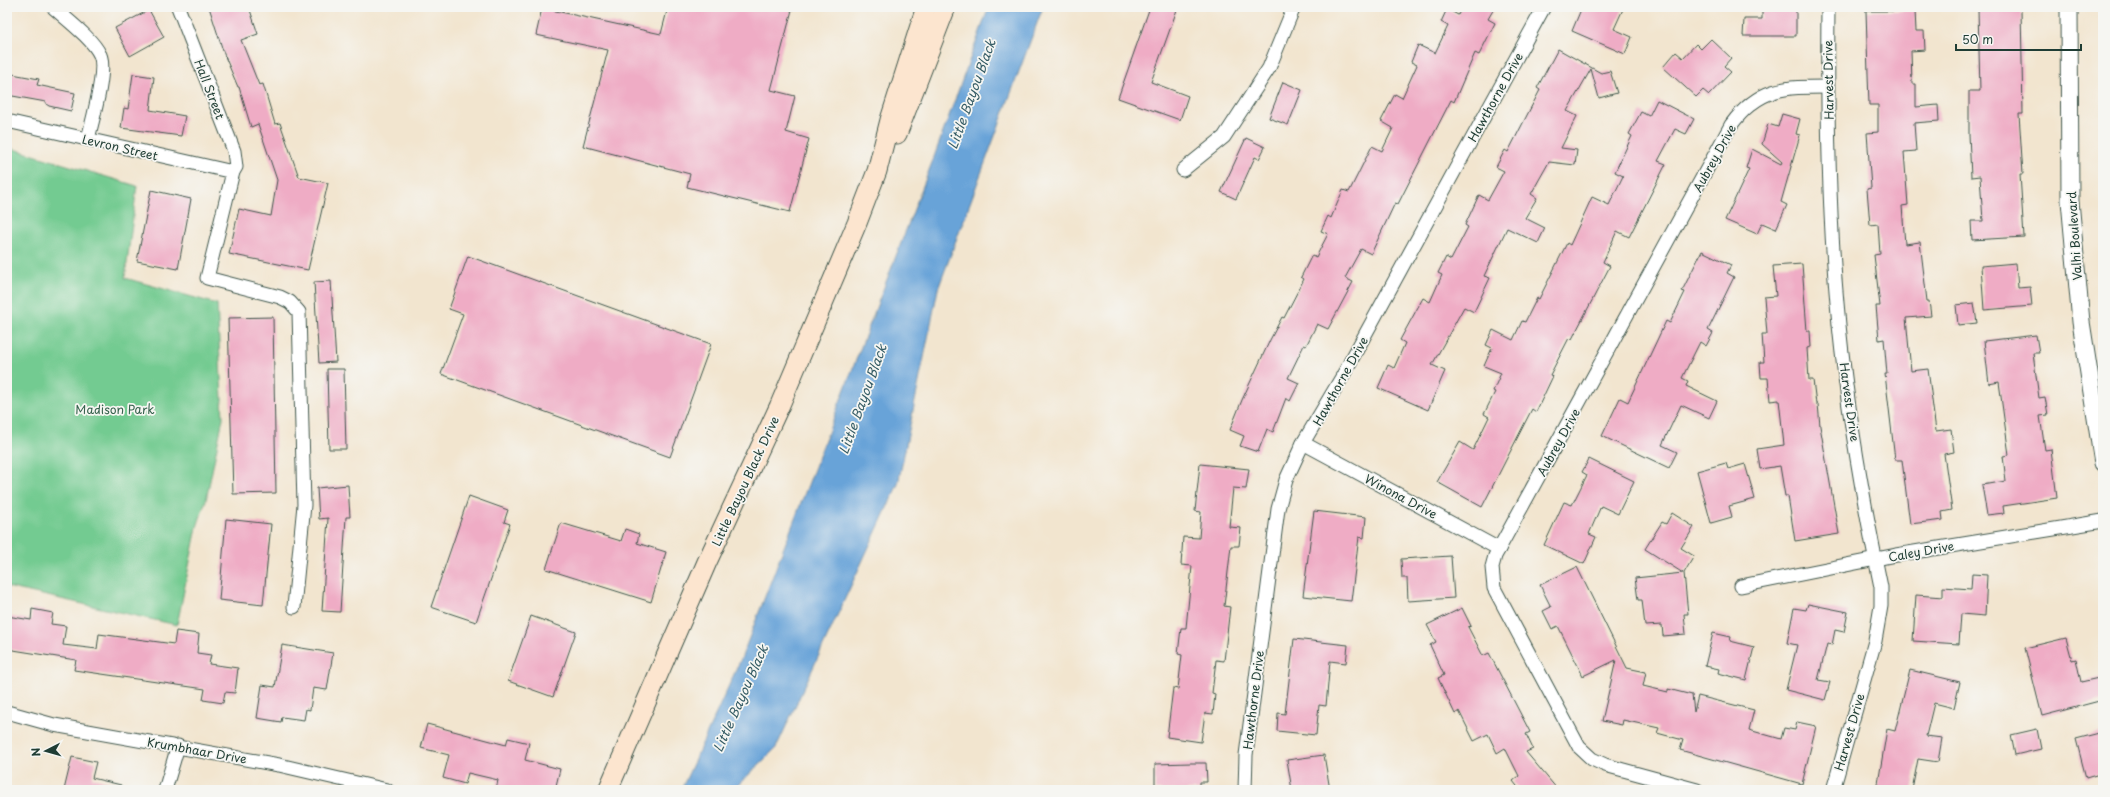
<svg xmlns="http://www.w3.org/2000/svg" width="2110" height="797" viewBox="0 0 2110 797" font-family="'Playpen Sans',sans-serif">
<rect width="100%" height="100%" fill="#f6f6f2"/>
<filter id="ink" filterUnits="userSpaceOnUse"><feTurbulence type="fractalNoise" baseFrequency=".025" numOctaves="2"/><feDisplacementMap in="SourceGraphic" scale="8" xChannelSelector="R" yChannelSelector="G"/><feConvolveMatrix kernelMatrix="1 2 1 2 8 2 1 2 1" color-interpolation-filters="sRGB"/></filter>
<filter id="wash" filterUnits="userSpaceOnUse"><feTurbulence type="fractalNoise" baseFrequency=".012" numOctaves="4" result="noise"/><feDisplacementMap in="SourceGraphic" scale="16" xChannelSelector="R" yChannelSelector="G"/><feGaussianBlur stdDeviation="0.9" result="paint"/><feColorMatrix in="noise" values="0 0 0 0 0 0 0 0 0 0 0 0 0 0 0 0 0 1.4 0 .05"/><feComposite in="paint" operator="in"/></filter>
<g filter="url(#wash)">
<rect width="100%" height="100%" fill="#f2e5cf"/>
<path fill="#73cb91" stroke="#498462" d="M 7,147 L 137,186 L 125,278 L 217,304 L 223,418 L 206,500 L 197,527 L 177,625 L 7,587 Z"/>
<path fill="#67a3d8" stroke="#437086" d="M 989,7 L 1043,7 L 938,289 L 898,484 L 776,748 L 733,790 L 681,790 L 741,659 L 931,165 Z"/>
<g id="blocks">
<g fill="#efacc5">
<path d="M 209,7 L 249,7 L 258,34 L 241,40 L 259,85 L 263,84 L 275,124 L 280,123 L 299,177 L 328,183 L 308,270 L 229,254 L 239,209 L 271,216 L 277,180 L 258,124 L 251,127 L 239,87 L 238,87 L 224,54 Z"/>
<path d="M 668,7 L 779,7 L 792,10 L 771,90 L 795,96 L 786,132 L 809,139 L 790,212 L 687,187 L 690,174 L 583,146 L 608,50 L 536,35 L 542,8 L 661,34 Z"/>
<path d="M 1150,7 L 1178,7 L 1151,82 L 1188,96 L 1180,120 L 1118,98 Z"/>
<path d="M 1462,7 L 1495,7 L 1488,19 L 1495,23 L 1479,55 L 1475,53 L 1454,102 L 1451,100 L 1398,204 L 1395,203 L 1371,254 L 1361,249 L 1345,278 L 1353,282 L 1328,329 L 1317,324 L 1306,346 L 1304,345 L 1288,378 L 1299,383 L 1290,401 L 1286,398 L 1273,432 L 1267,429 L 1258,452 L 1240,446 L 1244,436 L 1230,430 L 1242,400 L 1270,340 L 1282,317 L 1284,318 L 1304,279 L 1301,277 L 1312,255 L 1316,257 L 1328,234 L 1321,231 L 1328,216 L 1331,218 L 1343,190 L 1349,192 L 1372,146 L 1382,151 L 1393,128 L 1381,121 L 1395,94 L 1402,98 L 1417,65 L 1411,62 L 1418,45 L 1435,53 L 1448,26 L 1441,22 L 1447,9 L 1458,15 Z"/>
<path d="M 1582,7 L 1624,7 L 1614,29 L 1632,37 L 1625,54 L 1572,31 Z"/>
<path d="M 1762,7 L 1796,7 L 1796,36 L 1743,36 L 1744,19 L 1762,19 Z"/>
<path d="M 1978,9 L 2021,9 L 2023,114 L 2019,114 L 2023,174 L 2020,174 L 2024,237 L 1972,240 L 1971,221 L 1983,221 L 1980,176 L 1971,177 L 1969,134 L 1969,91 L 1980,91 Z"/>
<path d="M 149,10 L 164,37 L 130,56 L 115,28 Z"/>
<path d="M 1866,11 L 1915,11 L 1916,31 L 1924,31 L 1925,50 L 1911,51 L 1912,84 L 1916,84 L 1916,107 L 1938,105 L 1939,121 L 1914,123 L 1916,151 L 1904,152 L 1908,205 L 1902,206 L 1905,244 L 1920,242 L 1927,301 L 1929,301 L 1931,316 L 1906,318 L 1911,371 L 1928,369 L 1936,431 L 1951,429 L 1954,452 L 1944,454 L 1952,510 L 1942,512 L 1943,520 L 1910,524 L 1902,460 L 1895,460 L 1885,374 L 1887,374 L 1884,339 L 1879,340 L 1876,306 L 1880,306 L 1874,255 L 1880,254 L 1878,224 L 1870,225 L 1867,189 L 1871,188 L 1867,133 L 1878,132 L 1878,105 L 1869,105 Z"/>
<path d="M 1711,39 L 1731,58 L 1724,66 L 1731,72 L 1709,95 L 1703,90 L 1696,97 L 1663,67 L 1676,52 L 1683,58 L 1696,44 L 1701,49 Z"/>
<path d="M 1558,49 L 1601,73 L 1610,71 L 1617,93 L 1599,98 L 1591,69 L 1567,111 L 1577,116 L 1561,148 L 1577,150 L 1575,165 L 1549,162 L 1531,194 L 1537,198 L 1525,218 L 1545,228 L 1538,243 L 1507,228 L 1484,276 L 1490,278 L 1474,312 L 1464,307 L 1432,365 L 1445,371 L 1428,410 L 1378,388 L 1388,365 L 1394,368 L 1405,343 L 1400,340 L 1423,298 L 1430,302 L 1442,275 L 1438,273 L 1446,257 L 1451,260 L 1468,227 L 1465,225 L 1479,195 L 1488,200 L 1504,171 L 1496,167 L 1505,150 L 1508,152 L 1540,90 L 1537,88 Z"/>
<path d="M 7,73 L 39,79 L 37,85 L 75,93 L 71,111 L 49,106 L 46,104 L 46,102 L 7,95 Z"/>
<path d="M 133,74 L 154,77 L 150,110 L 185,116 L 181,136 L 121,128 L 124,108 L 128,109 Z"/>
<path d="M 1283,82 L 1302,90 L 1288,125 L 1269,118 Z"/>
<path d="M 1657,100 L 1694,119 L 1686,134 L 1675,129 L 1658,161 L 1666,164 L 1629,237 L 1617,231 L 1603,262 L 1610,266 L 1572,339 L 1569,338 L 1550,375 L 1553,376 L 1536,412 L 1532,409 L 1482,507 L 1437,482 L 1460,442 L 1473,450 L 1489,417 L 1484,414 L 1495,392 L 1493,391 L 1501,373 L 1484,366 L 1492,348 L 1486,345 L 1493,330 L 1513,340 L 1522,321 L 1525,322 L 1537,298 L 1539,299 L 1567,243 L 1570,245 L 1592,197 L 1609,205 L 1623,176 L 1615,172 L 1632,136 L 1629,134 L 1641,112 L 1649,116 Z"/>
<path d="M 1782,114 L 1800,119 L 1796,134 L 1800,135 L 1781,202 L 1787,205 L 1776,229 L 1762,223 L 1757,234 L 1725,220 L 1749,169 L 1746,168 L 1752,149 L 1781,164 L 1782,162 L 1762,144 L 1768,124 L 1778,127 Z"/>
<path d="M 1246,138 L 1265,147 L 1259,159 L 1255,157 L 1236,199 L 1221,192 Z"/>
<path d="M 151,190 L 191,199 L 178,269 L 137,261 Z"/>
<path d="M 1702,251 L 1731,265 L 1727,273 L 1734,277 L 1708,330 L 1713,333 L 1706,346 L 1700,342 L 1682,378 L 1688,381 L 1686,386 L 1717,401 L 1709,418 L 1681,405 L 1662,445 L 1677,452 L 1669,468 L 1602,436 L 1620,398 L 1628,402 L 1666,321 L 1670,323 L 1685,292 L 1682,291 Z"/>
<path d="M 468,256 L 711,344 L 670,457 L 441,374 L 463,314 L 449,309 Z"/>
<path d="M 2016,263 L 2018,288 L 2030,287 L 2032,306 L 1984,310 L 1981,266 Z"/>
<path d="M 1802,264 L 1807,331 L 1810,331 L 1811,347 L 1807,348 L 1809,380 L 1813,380 L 1816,404 L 1818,404 L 1820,426 L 1839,534 L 1795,541 L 1788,496 L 1785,496 L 1780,466 L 1760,469 L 1757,449 L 1784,445 L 1779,400 L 1770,401 L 1768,378 L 1761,378 L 1760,362 L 1764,362 L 1762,334 L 1767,334 L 1764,297 L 1776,296 L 1773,266 Z"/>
<path d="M 331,281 L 336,362 L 319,363 L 314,282 Z"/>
<path d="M 1974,303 L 1977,323 L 1958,325 L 1956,305 Z"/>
<path d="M 273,317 L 276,493 L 233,494 L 228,318 Z"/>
<path d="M 2036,335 L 2039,353 L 2033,353 L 2039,398 L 2045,397 L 2048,415 L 2040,416 L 2045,450 L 2051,449 L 2057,498 L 2003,506 L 2004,513 L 1987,515 L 1982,485 L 2006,481 L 2003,456 L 2009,455 L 1999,382 L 1989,384 L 1984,341 Z"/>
<path d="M 327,369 L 344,369 L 346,449 L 329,449 Z"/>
<path d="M 1589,459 L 1634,481 L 1618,514 L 1601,506 L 1589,534 L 1596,537 L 1584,564 L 1544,545 L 1564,502 L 1572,505 L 1587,475 L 1582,472 Z"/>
<path d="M 1726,463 L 1728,469 L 1745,464 L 1755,499 L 1729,506 L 1732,517 L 1711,523 L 1697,471 Z"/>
<path d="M 1200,464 L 1249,469 L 1246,489 L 1233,488 L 1229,527 L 1241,528 L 1239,546 L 1231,546 L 1224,606 L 1230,607 L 1224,661 L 1216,660 L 1212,693 L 1215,694 L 1213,714 L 1205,713 L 1201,742 L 1167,737 L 1173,688 L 1178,689 L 1182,655 L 1178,654 L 1181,628 L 1186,628 L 1192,566 L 1181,565 L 1183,537 L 1199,538 L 1201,512 L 1195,511 Z"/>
<path d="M 348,485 L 350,517 L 346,517 L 340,612 L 322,611 L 328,518 L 319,519 L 317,488 Z"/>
<path d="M 469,496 L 508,510 L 504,522 L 510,524 L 476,622 L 431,607 Z"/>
<path d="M 1314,511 L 1366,517 L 1364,538 L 1359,537 L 1351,601 L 1303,596 Z"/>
<path d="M 1672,513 L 1694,527 L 1681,548 L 1694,556 L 1684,573 L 1688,614 L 1684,614 L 1686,634 L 1663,636 L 1662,625 L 1645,626 L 1642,600 L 1638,600 L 1635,578 L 1683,573 L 1645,549 L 1662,522 L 1666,524 Z"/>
<path d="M 226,519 L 271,524 L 263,605 L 219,600 Z"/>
<path d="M 561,523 L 621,541 L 625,529 L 639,534 L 637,543 L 666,552 L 651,602 L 546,569 Z"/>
<path d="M 1451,556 L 1454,598 L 1408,601 L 1407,578 L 1402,578 L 1401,559 Z"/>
<path d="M 1577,567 L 1627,668 L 1646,672 L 1643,686 L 1668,692 L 1668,689 L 1692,695 L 1694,712 L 1698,696 L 1754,710 L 1749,730 L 1781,739 L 1784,728 L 1795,730 L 1797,722 L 1816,726 L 1802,784 L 1680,750 L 1683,740 L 1657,733 L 1659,728 L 1623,720 L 1622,725 L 1602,721 L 1616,660 L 1583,676 L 1558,626 L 1552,629 L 1543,611 L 1551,607 L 1540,585 Z"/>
<path d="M 1972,574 L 1987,575 L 1985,616 L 1961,614 L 1959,644 L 1913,641 L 1916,595 L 1943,597 L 1943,587 L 1971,589 Z"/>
<path d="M 1808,604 L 1848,612 L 1844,632 L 1835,630 L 1832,645 L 1827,644 L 1818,680 L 1830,682 L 1825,700 L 1786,690 L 1797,645 L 1787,643 L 1794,608 L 1806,610 Z"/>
<path d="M 1462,608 L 1471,626 L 1468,627 L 1483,656 L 1489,653 L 1530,732 L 1526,734 L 1533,749 L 1526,752 L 1558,790 L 1520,790 L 1513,781 L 1519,776 L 1505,748 L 1497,753 L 1488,734 L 1474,741 L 1459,711 L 1455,714 L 1438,678 L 1444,675 L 1430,645 L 1436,642 L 1427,625 Z"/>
<path d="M 32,609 L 53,613 L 51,624 L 66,626 L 63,645 L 97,649 L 99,634 L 174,644 L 176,631 L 199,634 L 197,653 L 211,655 L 209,664 L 238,668 L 235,693 L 225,692 L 223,703 L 203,700 L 205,689 L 74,670 L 76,660 L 7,649 L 7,616 L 31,620 Z"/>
<path d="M 531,616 L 576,632 L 553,697 L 508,681 Z"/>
<path d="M 1713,633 L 1731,637 L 1730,641 L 1754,647 L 1746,680 L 1718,673 L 1719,669 L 1705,666 Z"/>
<path d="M 2066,638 L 2072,660 L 2076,659 L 2081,682 L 2103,677 L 2103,700 L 2042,716 L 2025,648 Z"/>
<path d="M 1294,639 L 1348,645 L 1346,663 L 1330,661 L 1326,706 L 1319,705 L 1316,735 L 1277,731 L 1278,713 L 1285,714 Z"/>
<path d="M 282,645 L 333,653 L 327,690 L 313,688 L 310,710 L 306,709 L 304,720 L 282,717 L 281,722 L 257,718 L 262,685 L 275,687 Z"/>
<path d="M 1910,670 L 1960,682 L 1954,708 L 1934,703 L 1926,736 L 1942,738 L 1938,762 L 1918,759 L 1912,790 L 1877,790 L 1887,729 L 1895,731 Z"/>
<path d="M 427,724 L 506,745 L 508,738 L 529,743 L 525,760 L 560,769 L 555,790 L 496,790 L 498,780 L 468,773 L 465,784 L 443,778 L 449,755 L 421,748 Z"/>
<path d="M 2037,729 L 2041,749 L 2015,755 L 2011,735 Z"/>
<path d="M 2103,732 L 2103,773 L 2086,778 L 2076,739 Z"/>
<path d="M 1324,755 L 1330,790 L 1292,790 L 1287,760 Z"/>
<path d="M 72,757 L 96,762 L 92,778 L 121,785 L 121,790 L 64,790 Z"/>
<path d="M 1191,763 L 1206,763 L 1207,782 L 1200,782 L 1200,790 L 1155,790 L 1155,764 Z"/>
</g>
</g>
</g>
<g filter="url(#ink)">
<use href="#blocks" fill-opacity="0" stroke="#3f564b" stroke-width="1"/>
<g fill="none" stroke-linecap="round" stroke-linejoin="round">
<g stroke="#3f564b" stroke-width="15">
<g id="minor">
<path d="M 53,7 C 66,19 93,39 100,55 C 107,70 92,122 88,139"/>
<path d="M 178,7 L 234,151 L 236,167 L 233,172 L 207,278 L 280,297 L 290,302 L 299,312 L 304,505 L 294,607"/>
<path d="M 1828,7 C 1827,106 1828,205 1837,303 C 1845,398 1862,495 1881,587 L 1881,606 L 1875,641 L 1833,790"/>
<path d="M 7,121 L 233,172"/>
<path d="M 1183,170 L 1224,137 L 1269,68 L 1294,7"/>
<path d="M 1303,443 L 1499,549"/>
<path d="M 1741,586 L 1896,555 L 2103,521"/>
<path d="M 7,712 L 54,725 L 279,765 L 387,790"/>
<path d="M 165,790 L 178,746"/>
<path d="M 1245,790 L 1246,755 L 1278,509 L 1286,480 L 1303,443 L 1342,377 L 1544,7"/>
<path d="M 1697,790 L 1605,765 L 1592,759 L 1579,747 L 1494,588 L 1492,567 L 1495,556 L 1731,125 C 1759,87 1784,87 1827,87"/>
</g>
</g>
<g stroke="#3f564b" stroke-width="19">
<path id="tertiary" d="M 2069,7 L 2070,201 L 2081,322 L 2103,463"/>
</g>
<g stroke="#3f564b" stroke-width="21">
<g id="secondary">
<path d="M 897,134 L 946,7"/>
<path d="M 608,790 L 707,562 L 779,407 L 857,223 L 877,171 L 890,120 L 926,7"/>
</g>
</g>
<use href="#minor" stroke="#fff" stroke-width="13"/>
<use href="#tertiary" stroke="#fff" stroke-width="17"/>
<use href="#secondary" stroke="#fce5cf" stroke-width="19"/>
</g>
</g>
<g text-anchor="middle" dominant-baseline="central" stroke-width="3.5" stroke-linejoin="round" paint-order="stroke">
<g font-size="12" fill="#1f3d34" stroke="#f6f6f2">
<text transform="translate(1828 80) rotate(-91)">Harvest Drive</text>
<text transform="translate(210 89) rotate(69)">Hall Street</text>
<text transform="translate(1495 97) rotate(-61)">Hawthorne Drive</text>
<text transform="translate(120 147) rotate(13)">Levron Street</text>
<text transform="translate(1714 158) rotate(-61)">Aubrey Drive</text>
<text transform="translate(2074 236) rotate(-94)">Valhi Boulevard</text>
<text transform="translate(1340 381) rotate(-61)">Hawthorne Drive</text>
<text transform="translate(1850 402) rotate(82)">Harvest Drive</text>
<text transform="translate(1558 442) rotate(-61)">Aubrey Drive</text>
<text transform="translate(745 481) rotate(-65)">Little Bayou Black Drive</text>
<text transform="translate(1401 496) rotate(28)">Winona Drive</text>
<text transform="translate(1921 551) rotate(-10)">Caley Drive</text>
<text transform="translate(1253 700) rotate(-83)">Hawthorne Drive</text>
<text transform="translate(1849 732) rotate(-74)">Harvest Drive</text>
<text transform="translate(197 750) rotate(10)">Krumbhaar Drive</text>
</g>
<g font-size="12" fill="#34604b" stroke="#f6f6f2">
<text x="115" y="409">Madison Park</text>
</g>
<g font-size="13" font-style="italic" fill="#355c65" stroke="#f6f6f2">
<text transform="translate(971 94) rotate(-70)">Little Bayou Black</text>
<text transform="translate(862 399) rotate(-70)">Little Bayou Black</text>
<text transform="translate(740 698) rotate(-66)">Little Bayou Black</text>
</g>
</g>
<rect width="2110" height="797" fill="none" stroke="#f6f6f2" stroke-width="24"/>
<g transform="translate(46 751) rotate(264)" stroke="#f6f6f2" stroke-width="3" paint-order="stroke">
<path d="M0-3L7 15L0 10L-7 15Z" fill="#1f3d34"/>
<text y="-6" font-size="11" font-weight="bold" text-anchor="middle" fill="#1f3d34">N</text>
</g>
<path d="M1956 44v6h125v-6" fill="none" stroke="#1f3d34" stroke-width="2"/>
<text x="1962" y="44" font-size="12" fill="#1f3d34" stroke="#f6f6f2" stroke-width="3" paint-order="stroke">50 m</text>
</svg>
